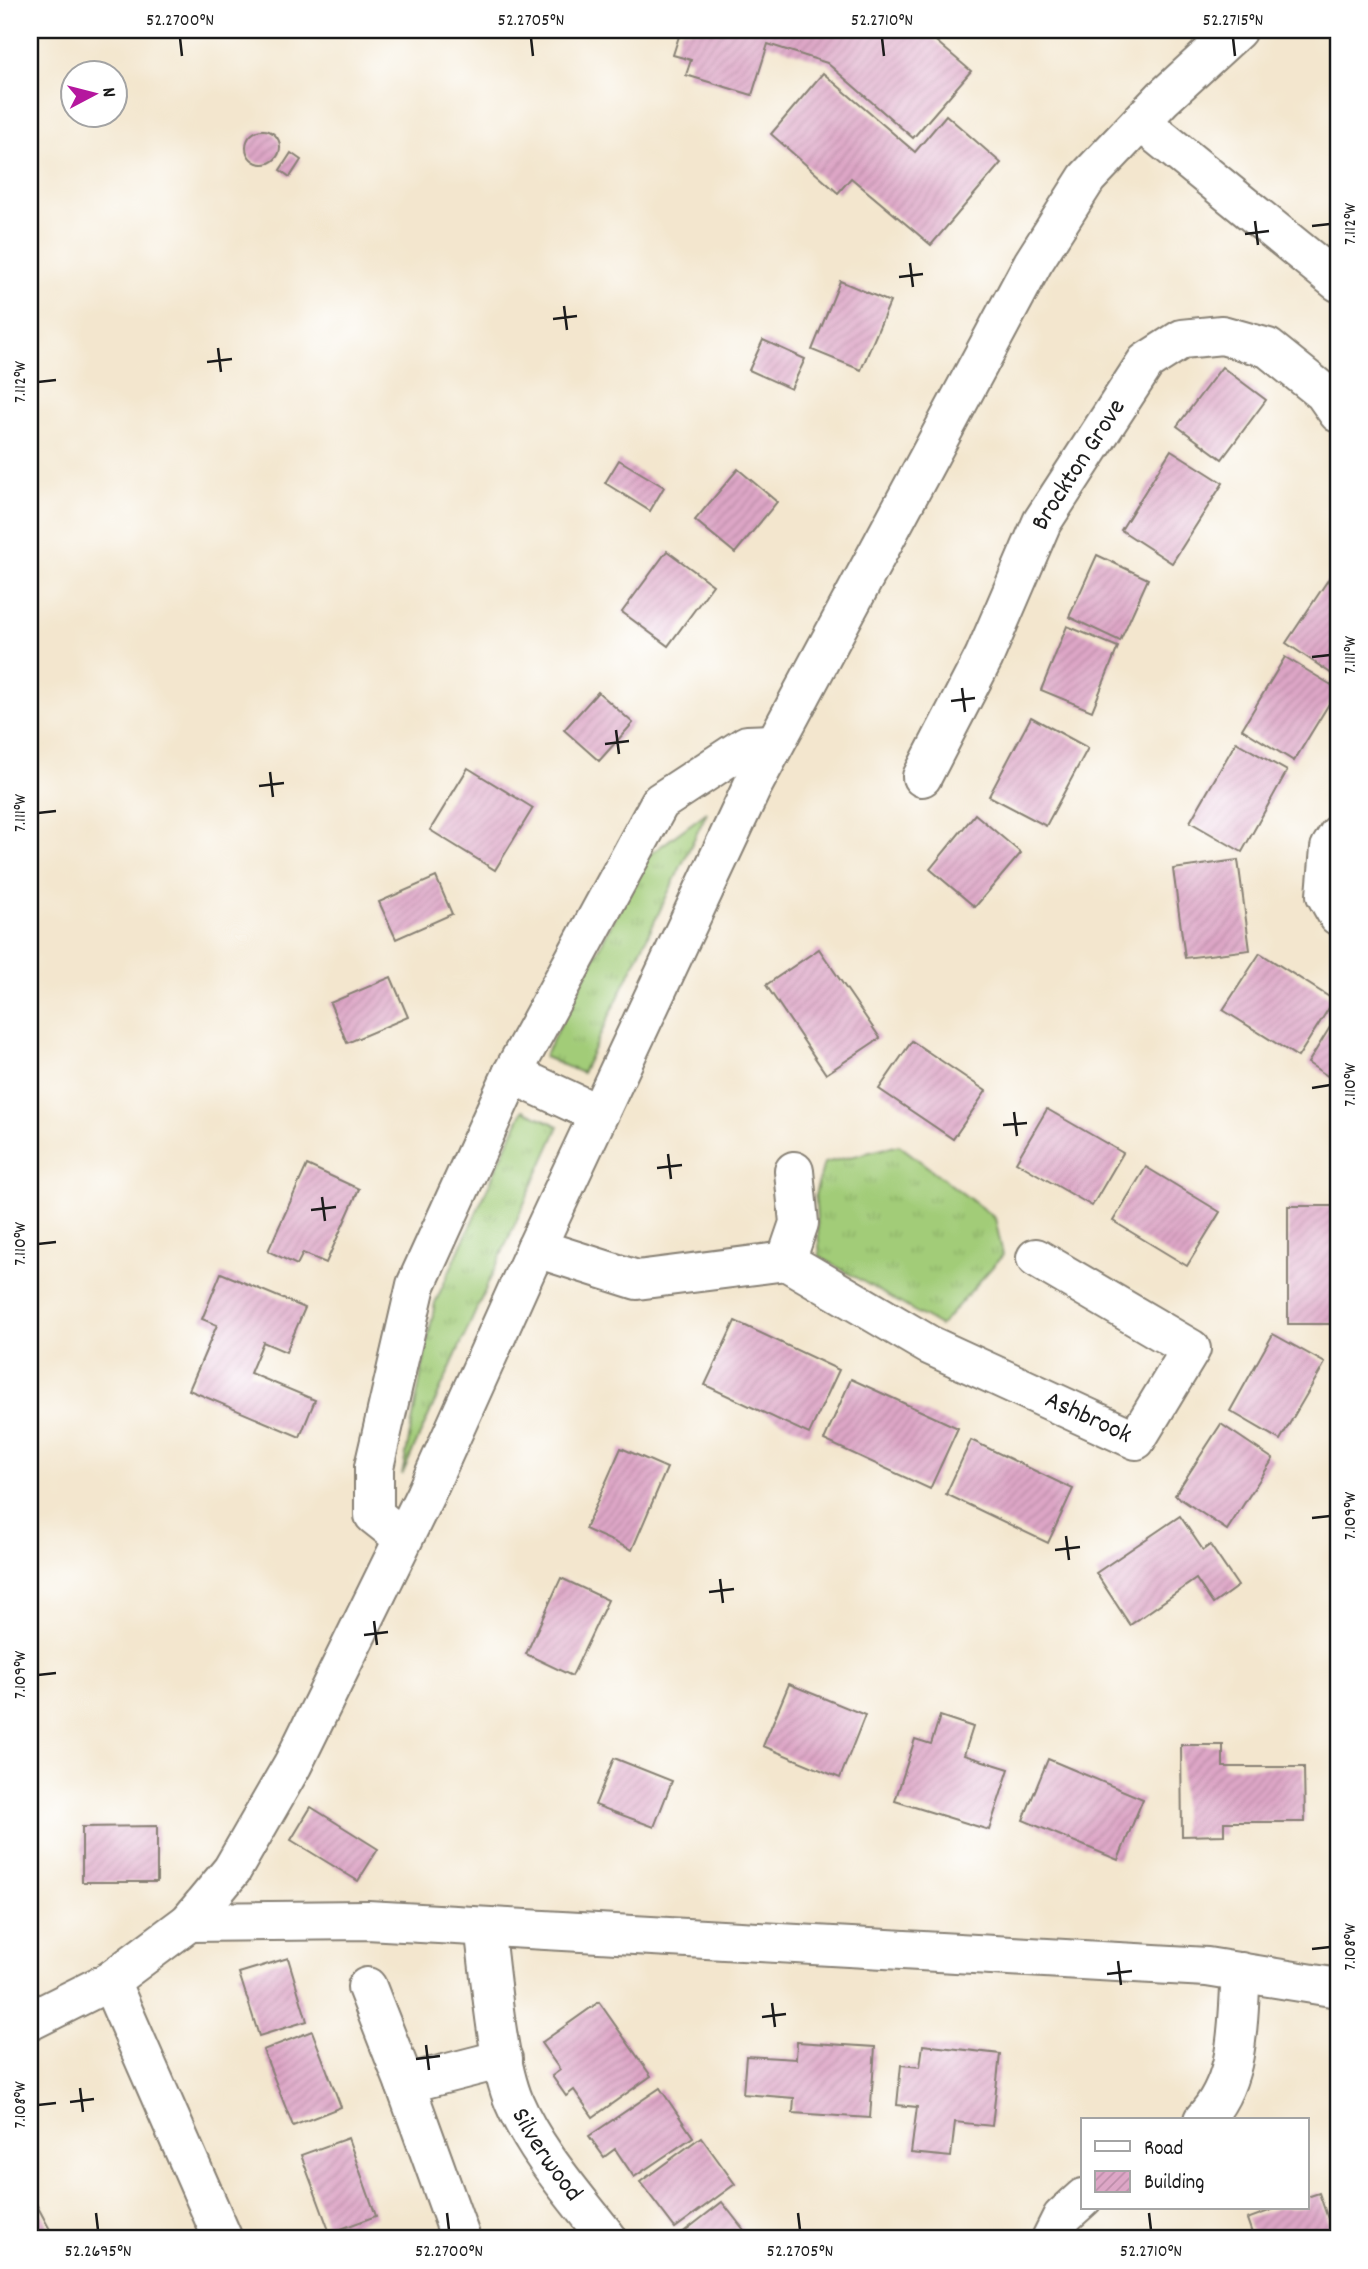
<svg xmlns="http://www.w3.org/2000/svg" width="1368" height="2269" viewBox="0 0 1368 2269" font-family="Dekko,sans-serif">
<defs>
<pattern id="grass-tufts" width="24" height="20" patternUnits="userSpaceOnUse" patternTransform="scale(1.75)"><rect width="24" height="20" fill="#a2cc78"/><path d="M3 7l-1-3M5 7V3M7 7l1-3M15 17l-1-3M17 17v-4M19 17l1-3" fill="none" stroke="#8baf67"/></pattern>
<pattern id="building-hatch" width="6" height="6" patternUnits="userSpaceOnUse" patternTransform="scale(1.75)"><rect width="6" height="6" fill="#dda6c6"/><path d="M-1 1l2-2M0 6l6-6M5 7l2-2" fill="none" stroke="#bd8eaa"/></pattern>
</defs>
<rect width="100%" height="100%" fill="#fff"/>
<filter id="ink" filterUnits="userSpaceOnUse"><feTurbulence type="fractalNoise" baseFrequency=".0143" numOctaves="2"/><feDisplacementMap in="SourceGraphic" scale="14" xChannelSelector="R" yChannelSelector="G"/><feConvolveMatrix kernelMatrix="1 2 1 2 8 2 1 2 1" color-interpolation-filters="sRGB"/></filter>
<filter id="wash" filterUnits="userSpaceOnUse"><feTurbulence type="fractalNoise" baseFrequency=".00686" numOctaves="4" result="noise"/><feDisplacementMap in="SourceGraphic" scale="28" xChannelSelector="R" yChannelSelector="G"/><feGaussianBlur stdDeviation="1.57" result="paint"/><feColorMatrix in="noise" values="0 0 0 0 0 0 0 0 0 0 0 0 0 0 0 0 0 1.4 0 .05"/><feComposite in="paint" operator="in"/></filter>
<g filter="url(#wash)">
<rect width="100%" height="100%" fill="#f3e6ce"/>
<g fill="url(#grass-tufts)" stroke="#5f744a" stroke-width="2">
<path d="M 707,812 L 582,1073 L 544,1057 L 645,858 Z"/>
<path d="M 523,1110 L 559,1126 L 402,1475 L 435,1303 Z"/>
<path d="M 899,1145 L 995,1218 L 1003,1255 L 940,1326 L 820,1257 L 815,1195 L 824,1163 Z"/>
</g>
<g id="blocks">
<g fill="url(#building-hatch)">
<path d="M 681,30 L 923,30 L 971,71 L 913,138 L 827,63 L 768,44 L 752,95 L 686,75 L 691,60 L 673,55 Z"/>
<path d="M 823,73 L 915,152 L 946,115 L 1001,163 L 931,245 L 851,178 L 838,193 L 771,134 Z"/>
<circle cx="263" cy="147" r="17"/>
<path d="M 291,153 L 301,160 L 290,177 L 280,170 Z"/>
<path d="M 840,281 L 890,302 L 861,370 L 812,350 Z"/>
<path d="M 763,340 L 805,359 L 791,389 L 749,370 Z"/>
<path d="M 1222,367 L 1266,400 L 1222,459 L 1177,426 Z"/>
<path d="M 1171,450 L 1223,483 L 1172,563 L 1121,530 Z"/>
<path d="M 619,460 L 664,487 L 650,511 L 605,483 Z"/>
<path d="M 738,469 L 777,502 L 735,553 L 695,520 Z"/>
<path d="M 667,551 L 713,585 L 668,646 L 622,612 Z"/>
<path d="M 1097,555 L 1148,579 L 1120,641 L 1069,617 Z"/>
<path d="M 1334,571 L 1338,574 L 1338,678 L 1286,643 Z"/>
<path d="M 1067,626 L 1118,647 L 1092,711 L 1041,690 Z"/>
<path d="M 1285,657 L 1338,689 L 1294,761 L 1242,729 Z"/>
<path d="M 598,692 L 633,723 L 599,761 L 564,730 Z"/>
<path d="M 1031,717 L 1088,748 L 1046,826 L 989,796 Z"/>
<path d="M 1236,742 L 1287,771 L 1242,852 L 1190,822 Z"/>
<path d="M 468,768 L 533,808 L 495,870 L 430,830 Z"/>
<path d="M 975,814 L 1021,853 L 975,907 L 930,869 Z"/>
<path d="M 1238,860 L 1250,950 L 1185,958 L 1173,869 Z"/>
<path d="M 436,877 L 452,914 L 396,939 L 379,902 Z"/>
<path d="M 819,949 L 880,1038 L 826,1074 L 766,985 Z"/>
<path d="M 1260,953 L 1334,1000 L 1298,1057 L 1223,1010 Z"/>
<path d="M 391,977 L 408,1017 L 347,1043 L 330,1003 Z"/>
<path d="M 1338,1014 L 1338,1083 L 1308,1063 Z"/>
<path d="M 912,1041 L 986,1091 L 953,1139 L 879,1089 Z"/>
<path d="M 1047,1109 L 1123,1153 L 1092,1206 L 1016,1162 Z"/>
<path d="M 307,1165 L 359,1189 L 326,1263 L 303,1253 L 297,1265 L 268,1251 Z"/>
<path d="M 1146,1167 L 1220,1212 L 1187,1266 L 1113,1221 Z"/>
<rect x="1288" y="1206" width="50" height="118"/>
<path d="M 221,1273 L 305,1308 L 286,1352 L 263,1342 L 250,1373 L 315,1400 L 300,1437 L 189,1390 L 217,1325 L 202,1319 Z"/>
<path d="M 735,1321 L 839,1370 L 809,1434 L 705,1385 Z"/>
<path d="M 1273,1334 L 1325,1363 L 1280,1440 L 1230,1411 Z"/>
<path d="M 851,1379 L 958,1428 L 930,1489 L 824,1440 Z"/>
<path d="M 1221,1424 L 1273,1459 L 1227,1530 L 1175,1495 Z"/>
<path d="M 971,1440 L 1073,1489 L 1048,1543 L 946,1494 Z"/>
<path d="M 621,1448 L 667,1468 L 632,1550 L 585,1529 Z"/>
<path d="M 1180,1516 L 1203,1550 L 1210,1545 L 1238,1586 L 1213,1604 L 1196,1579 L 1130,1625 L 1096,1573 Z"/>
<path d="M 561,1578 L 608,1600 L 572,1676 L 526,1654 Z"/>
<path d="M 789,1684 L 865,1715 L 840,1778 L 763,1746 Z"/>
<path d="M 940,1716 L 973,1727 L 964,1755 L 1009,1769 L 989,1830 L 895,1801 L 915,1739 L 931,1744 Z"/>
<path d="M 1181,1745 L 1223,1745 L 1223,1767 L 1304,1767 L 1305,1822 L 1224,1822 L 1224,1835 L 1182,1836 Z"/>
<path d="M 614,1758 L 672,1781 L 654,1827 L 595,1805 Z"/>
<path d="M 1048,1759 L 1143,1799 L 1118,1860 L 1023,1820 Z"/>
<path d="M 311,1807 L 378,1849 L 358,1881 L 291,1840 Z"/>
<path d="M 157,1826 L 157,1882 L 82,1882 L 82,1827 Z"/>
<path d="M 288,1958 L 307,2021 L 259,2036 L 239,1973 Z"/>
<path d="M 599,2002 L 651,2076 L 593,2117 L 574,2090 L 566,2096 L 552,2076 L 560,2070 L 541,2043 Z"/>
<path d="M 312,2031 L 341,2107 L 293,2126 L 263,2050 Z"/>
<path d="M 797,2042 L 875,2047 L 870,2118 L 793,2113 L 794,2098 L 743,2094 L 746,2056 L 796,2059 Z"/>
<path d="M 923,2045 L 1000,2054 L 992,2126 L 955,2122 L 951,2157 L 911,2153 L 917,2107 L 897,2105 L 901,2065 L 920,2067 Z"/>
<path d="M 660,2088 L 693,2137 L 634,2177 L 615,2149 L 604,2157 L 589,2136 Z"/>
<path d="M 701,2137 L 735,2184 L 675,2228 L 640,2182 Z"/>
<path d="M 348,2138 L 376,2216 L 330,2233 L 301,2155 Z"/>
<path d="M 30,2192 L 34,2200 L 55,2239 L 30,2239 Z"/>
<path d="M 1319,2193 L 1335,2239 L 1254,2239 L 1247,2219 L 1277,2208 L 1307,2208 L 1307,2197 Z"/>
<path d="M 722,2202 L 751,2239 L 679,2239 L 677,2237 Z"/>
</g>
</g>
</g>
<g filter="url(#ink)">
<use href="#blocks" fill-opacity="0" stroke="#888175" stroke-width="2"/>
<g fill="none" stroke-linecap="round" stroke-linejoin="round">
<g stroke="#888175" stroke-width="42">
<g id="street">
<path d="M 1141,122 L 1338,282"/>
<path id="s1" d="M 922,777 L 984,657 L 1042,522 L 1146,362 L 1182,339 L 1222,335 L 1268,348 L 1324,393 L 1338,413"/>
<path d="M 1338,835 L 1330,848 L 1326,895 L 1338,916"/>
<path d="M 512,1074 L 598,1114"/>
<path id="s2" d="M 536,1248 L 637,1280 L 786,1261 L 929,1345 L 1136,1440 L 1191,1349 L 1036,1258"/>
<path d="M 786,1261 L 799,1223 L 794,1171"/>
<path d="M 403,1538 L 374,1515 L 374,1467 L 416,1285 L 512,1074 L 660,802 L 747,745 L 774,744"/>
<path id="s3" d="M 484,1927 C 491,1977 496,2058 514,2102 C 536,2153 575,2196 608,2239"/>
<path d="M 110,1981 L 223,2239"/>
<path d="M 367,1987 L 405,2084"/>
<path d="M 1203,2120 C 1241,2080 1237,2025 1241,1972"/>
<path d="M 461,2239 L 405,2084 L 503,2059"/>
<path d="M 1051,2239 L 1062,2217 L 1083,2198"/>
</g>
</g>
<g stroke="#888175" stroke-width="42">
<g id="secondary">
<path d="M 189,1922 L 367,1920 L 1207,1967 L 1338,1988"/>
<path d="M 30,2021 L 110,1981 L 189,1922 L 232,1870 L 293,1764 L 425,1495 L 536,1248 L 753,785 L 1033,263 L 1087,178 L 1163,98 L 1237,30"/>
</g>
</g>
<use href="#street" stroke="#fff" stroke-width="38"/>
<use href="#secondary" stroke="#fff" stroke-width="38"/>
</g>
</g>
<path fill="none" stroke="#1c1c1c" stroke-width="2.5" d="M 180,38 L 182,56M 531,38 L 533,56M 882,38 L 884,56M 1233,38 L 1235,56M 1255,221 L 1258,245M 1312,226 L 1330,224M 1245,234 L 1269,231M 910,263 L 913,287M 899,277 L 923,274M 564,306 L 567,330M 553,319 L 577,316M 218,348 L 221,372M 207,362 L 232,359M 38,382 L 56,380M 1312,657 L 1330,655M 962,688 L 965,712M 951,701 L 975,698M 616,730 L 619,754M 605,744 L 629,741M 270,772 L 273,797M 259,786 L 284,783M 38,813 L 56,811M 1312,1088 L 1330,1085M 1014,1112 L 1017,1136M 1003,1125 L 1027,1123M 668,1154 L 671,1179M 657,1168 L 682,1165M 322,1197 L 325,1221M 311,1210 L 336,1207M 38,1244 L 56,1242M 1312,1518 L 1330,1516M 1066,1536 L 1069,1560M 1055,1550 L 1080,1547M 720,1579 L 723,1603M 709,1592 L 734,1589M 374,1621 L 377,1645M 364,1635 L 388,1632M 38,1675 L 56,1673M 1312,1949 L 1330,1947M 1118,1961 L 1121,1985M 1107,1974 L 1132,1971M 772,2003 L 775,2027M 762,2017 L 786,2014M 426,2045 L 429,2070M 416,2059 L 440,2056M 80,2088 L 83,2112M 70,2102 L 94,2099M 38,2105 L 56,2103M 96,2213 L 98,2230M 447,2213 L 449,2230M 798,2213 L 800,2230M 1149,2213 L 1151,2230"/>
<g text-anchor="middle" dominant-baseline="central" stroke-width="5" stroke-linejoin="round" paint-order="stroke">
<g font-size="26" fill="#1c1c1c" stroke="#fff">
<text stroke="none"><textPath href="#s1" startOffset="350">Brockton Grove</textPath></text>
<text stroke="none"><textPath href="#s2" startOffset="597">Ashbrook</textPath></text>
<text stroke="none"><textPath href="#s3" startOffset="240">Silverwood</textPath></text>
</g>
</g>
<rect width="1368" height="2269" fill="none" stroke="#fff" stroke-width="77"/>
<rect x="1081" y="2118" width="228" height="91" fill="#ffffff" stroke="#a4a4a4" stroke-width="2"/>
<rect x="1095" y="2141" width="35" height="10" fill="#ffffff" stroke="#a4a4a4" stroke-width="2"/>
<text x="1144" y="2154" font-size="21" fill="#1c1c1c">Road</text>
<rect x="1095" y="2171" width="35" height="21" fill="url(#building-hatch)" stroke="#a4a4a4" stroke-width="2"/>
<text x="1144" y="2188" font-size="21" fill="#1c1c1c">Building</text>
<g transform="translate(94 94) rotate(83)"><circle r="33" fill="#ffffff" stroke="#a4a4a4" stroke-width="2"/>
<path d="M0-5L12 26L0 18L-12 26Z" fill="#b5179e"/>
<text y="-10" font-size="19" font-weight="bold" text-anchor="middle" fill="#1c1c1c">N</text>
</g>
<rect x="38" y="38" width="1292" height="2192" fill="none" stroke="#1c1c1c" stroke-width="2.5"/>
<g font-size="18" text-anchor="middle" fill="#1c1c1c">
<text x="180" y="25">52.2700°N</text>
<text x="531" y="25">52.2705°N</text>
<text x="882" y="25">52.2710°N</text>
<text x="1233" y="25">52.2715°N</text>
<text transform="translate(1349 224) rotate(-90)" y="6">7.112°W</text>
<text transform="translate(19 382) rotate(-90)" y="6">7.112°W</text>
<text transform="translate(1349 655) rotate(-90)" y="6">7.111°W</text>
<text transform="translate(19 813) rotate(-90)" y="6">7.111°W</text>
<text transform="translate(1349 1085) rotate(-90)" y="6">7.110°W</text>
<text transform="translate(19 1244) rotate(-90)" y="6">7.110°W</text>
<text transform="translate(1349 1516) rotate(-90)" y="6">7.109°W</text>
<text transform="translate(19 1675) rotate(-90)" y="6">7.109°W</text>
<text transform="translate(1349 1947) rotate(-90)" y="6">7.108°W</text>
<text transform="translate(19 2105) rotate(-90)" y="6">7.108°W</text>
<text x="98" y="2256">52.2695°N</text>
<text x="449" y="2256">52.2700°N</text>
<text x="800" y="2256">52.2705°N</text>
<text x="1151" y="2256">52.2710°N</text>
</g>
</svg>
